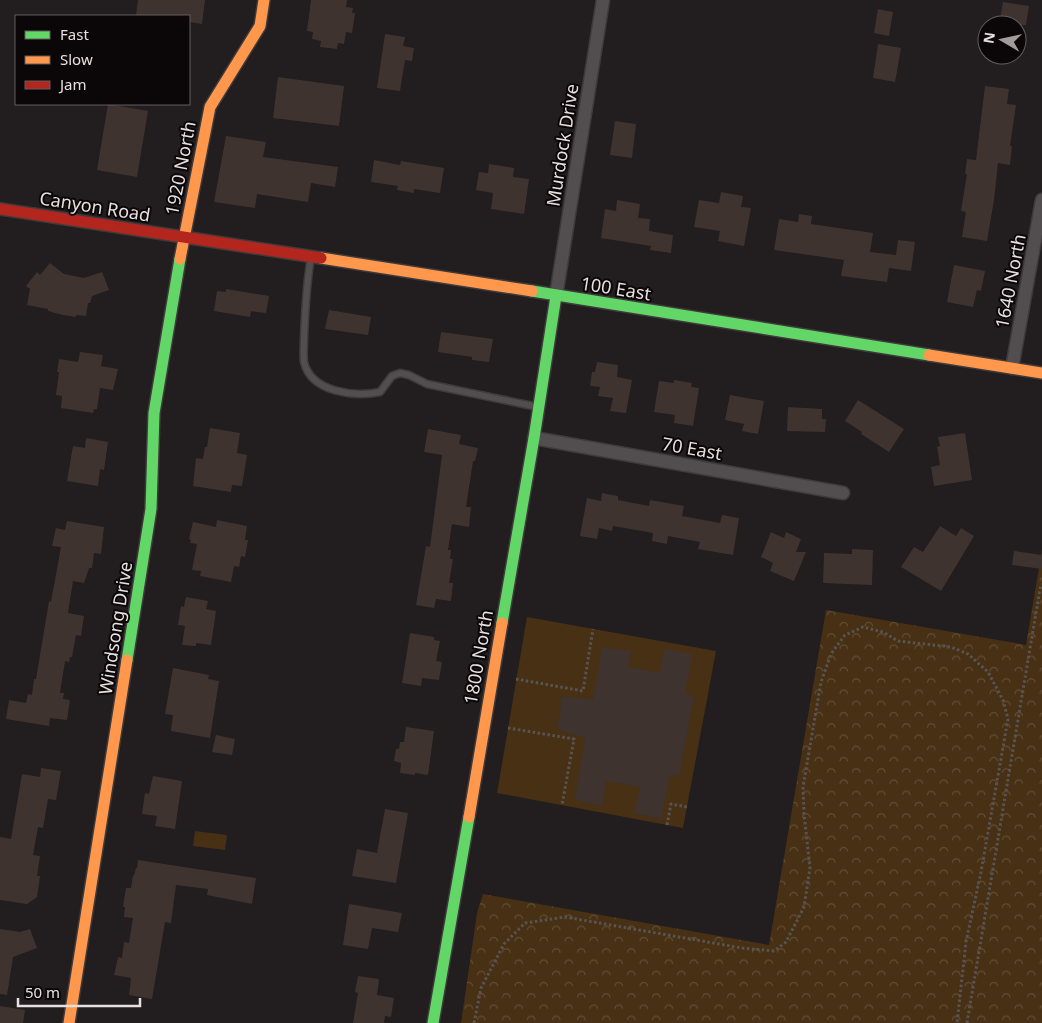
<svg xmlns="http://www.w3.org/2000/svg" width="1042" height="1023" viewBox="0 0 1042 1023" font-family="'Noto Sans',sans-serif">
<defs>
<pattern id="forest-crowns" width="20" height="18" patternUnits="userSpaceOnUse" patternTransform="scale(1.25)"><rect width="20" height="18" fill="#473014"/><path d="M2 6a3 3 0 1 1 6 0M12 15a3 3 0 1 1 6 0" fill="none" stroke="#624e36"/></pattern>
</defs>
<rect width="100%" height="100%" fill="#221d1e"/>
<g fill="#473014">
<path d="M 527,617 L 716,651 L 683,828 L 497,793 Z"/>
<path d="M 195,831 L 227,835 L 225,850 L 193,846 Z"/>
</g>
<path fill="url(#forest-crowns)" d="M 1042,550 L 1042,1023 L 461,1023 L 477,913 L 483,894 L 769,945 L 826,610 L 1026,645 Z"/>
<g fill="#3f3330">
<path d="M 138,0 L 205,0 L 202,24 L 189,22 L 189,16 L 136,16 Z"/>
<path d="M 311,0 L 347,0 L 346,7 L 353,8 L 352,13 L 355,13 L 352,33 L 346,32 L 344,44 L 338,43 L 337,49 L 320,47 L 321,41 L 312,39 L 313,32 L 307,31 Z"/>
<path d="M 1003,2 L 1029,6 L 1026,25 L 999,25 Z"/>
<path d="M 878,9 L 893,12 L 889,36 L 874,33 Z"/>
<path d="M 385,34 L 405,37 L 403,46 L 414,48 L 412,61 L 405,60 L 400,91 L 377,88 Z"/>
<path d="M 878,44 L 901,48 L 895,82 L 873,78 Z"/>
<path d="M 278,77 L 344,86 L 339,126 L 273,118 Z"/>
<path d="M 985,86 L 1009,89 L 1007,104 L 1016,105 L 1010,146 L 1012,146 L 1010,165 L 998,163 L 994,200 L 987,241 L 962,237 L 966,212 L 961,211 L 967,174 L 965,174 L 967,159 L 976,160 Z"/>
<path d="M 108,104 L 148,111 L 137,177 L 97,170 Z"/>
<path d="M 615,121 L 636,124 L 632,158 L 610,155 Z"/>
<path d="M 226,136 L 266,142 L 263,157 L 338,167 L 335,187 L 311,183 L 308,202 L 257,194 L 255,208 L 214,202 Z"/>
<path d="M 374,160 L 400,165 L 401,161 L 444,168 L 440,193 L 414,189 L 414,193 L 397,190 L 398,186 L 371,182 Z"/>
<path d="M 489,164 L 514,168 L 513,177 L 529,179 L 524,214 L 491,209 L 493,193 L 476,190 L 479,172 L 488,173 Z"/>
<path d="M 721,192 L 743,196 L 741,207 L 751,208 L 744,246 L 718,241 L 720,231 L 694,227 L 699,200 L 719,203 Z"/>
<path d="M 617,200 L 640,204 L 638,218 L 650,219 L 649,231 L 673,235 L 671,253 L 650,250 L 651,246 L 601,238 L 605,209 L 616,211 Z"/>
<path d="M 799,214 L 812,216 L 811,224 L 873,233 L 870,252 L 896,255 L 898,240 L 915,242 L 911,271 L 889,268 L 887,282 L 841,276 L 844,260 L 774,250 L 779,219 L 798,222 Z"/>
<path d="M 50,263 L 64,274 L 84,278 L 102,272 L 109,290 L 92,296 L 90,303 L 88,303 L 86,316 L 76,315 L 76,317 L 63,315 L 48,311 L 48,309 L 27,305 L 30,289 L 26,286 L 37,272 L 40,275 Z"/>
<path d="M 954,265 L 985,271 L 981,291 L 977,290 L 973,307 L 947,302 Z"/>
<path d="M 226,289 L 269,296 L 266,313 L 251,311 L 250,317 L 214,311 L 217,291 L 226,292 Z"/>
<path d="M 329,310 L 371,317 L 368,335 L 325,329 Z"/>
<path d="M 441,332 L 493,339 L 489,362 L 472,360 L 472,357 L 438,352 Z"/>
<path d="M 80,352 L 103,355 L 101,366 L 118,369 L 113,390 L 100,388 L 97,409 L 94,409 L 93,413 L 61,408 L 62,396 L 56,395 L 59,372 L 57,372 L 59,359 L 78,362 Z"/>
<path d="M 597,362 L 618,365 L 617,377 L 632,380 L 626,413 L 610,411 L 613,398 L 598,396 L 600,387 L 590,386 L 592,372 L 595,372 Z"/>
<path d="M 674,380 L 692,383 L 691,387 L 699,388 L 693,426 L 674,423 L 675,415 L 654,412 L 659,381 L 674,383 Z"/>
<path d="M 730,395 L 764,401 L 758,434 L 742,431 L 744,424 L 725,420 Z"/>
<path d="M 858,400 L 904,429 L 889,452 L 861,434 L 862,432 L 845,421 Z"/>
<path d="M 788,407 L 822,409 L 822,419 L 826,419 L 825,432 L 787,431 Z"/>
<path d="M 210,428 L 240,433 L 237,453 L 247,455 L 242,486 L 232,485 L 231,492 L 193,486 L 196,458 L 203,459 L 205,447 L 207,447 Z"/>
<path d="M 428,429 L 461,435 L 459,444 L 478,448 L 475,461 L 473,461 L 466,507 L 471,507 L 469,527 L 452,524 L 448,550 L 451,550 L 450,559 L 453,559 L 449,583 L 453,583 L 451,601 L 436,599 L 434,608 L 416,605 L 426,546 L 430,547 L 442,455 L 424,452 Z"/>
<path d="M 965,433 L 972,480 L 934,486 L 931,467 L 940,465 L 937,447 L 940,446 L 938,437 Z"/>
<path d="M 86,438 L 108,442 L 104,470 L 100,469 L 98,486 L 67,481 L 73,446 L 85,448 Z"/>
<path d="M 602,493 L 618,496 L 618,500 L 649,506 L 650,500 L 684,506 L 682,516 L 720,523 L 722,515 L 739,518 L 733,555 L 698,549 L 700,542 L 668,536 L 667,544 L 652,541 L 653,533 L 613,526 L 612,531 L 599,528 L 597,539 L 580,536 L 587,498 L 601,501 Z"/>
<path d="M 217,520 L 247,526 L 245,540 L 248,540 L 245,557 L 241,556 L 239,567 L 234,566 L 231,582 L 200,576 L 201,571 L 192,570 L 197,544 L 190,543 L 191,540 L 189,539 L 193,522 L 216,527 Z"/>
<path d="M 67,521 L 104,527 L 101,554 L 94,553 L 92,568 L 89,568 L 84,583 L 73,581 L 68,613 L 84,616 L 81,636 L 76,635 L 72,657 L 70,657 L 69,662 L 65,661 L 60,693 L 64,693 L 63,699 L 70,700 L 67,720 L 50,718 L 49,726 L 6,719 L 9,700 L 26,703 L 28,694 L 32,695 L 34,679 L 36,679 L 49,601 L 51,602 L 61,547 L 52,546 L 56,528 L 65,530 Z"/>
<path d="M 940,526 L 956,536 L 961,528 L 974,536 L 941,591 L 901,567 L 914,547 L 923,552 Z"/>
<path d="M 771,532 L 784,538 L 786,532 L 801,539 L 796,552 L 806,552 L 794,581 L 770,571 L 773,563 L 761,557 Z"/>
<path d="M 852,549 L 873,550 L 872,585 L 823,583 L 824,553 L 852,554 Z"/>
<path d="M 1014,551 L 1042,555 L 1042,569 L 1012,565 Z"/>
<path d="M 186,597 L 208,601 L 206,609 L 216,611 L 211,645 L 196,643 L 196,646 L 182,645 L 185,626 L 178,625 L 181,606 L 184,607 Z"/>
<path d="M 410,633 L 434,637 L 434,640 L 440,641 L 436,661 L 442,662 L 439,680 L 422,678 L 421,686 L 402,683 Z"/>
<path d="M 602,647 L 631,651 L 628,667 L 660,673 L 664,649 L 692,654 L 685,693 L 694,696 L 679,776 L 670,775 L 661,819 L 634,813 L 640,787 L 606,781 L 602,806 L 575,800 L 585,738 L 557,729 L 562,697 L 593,699 Z"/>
<path d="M 173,668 L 209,675 L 208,679 L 219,681 L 210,738 L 171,731 L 173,715 L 165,714 Z"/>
<path d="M 406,727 L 434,731 L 428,775 L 415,773 L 415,775 L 400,773 L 401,763 L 394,761 L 396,749 L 399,749 L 400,742 L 404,742 Z"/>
<path d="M 216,735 L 235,739 L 232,755 L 212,752 Z"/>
<path d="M 41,768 L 61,771 L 56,800 L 48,799 L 43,828 L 38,827 L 33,855 L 40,856 L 37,876 L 40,876 L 37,897 L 27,904 L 0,900 L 0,837 L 11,839 L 22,774 L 40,777 Z"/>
<path d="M 153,776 L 182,781 L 175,829 L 155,826 L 157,816 L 142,814 L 145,793 L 149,794 Z"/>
<path d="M 385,809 L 408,813 L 396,883 L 352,876 L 357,849 L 377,853 Z"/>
<path d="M 138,860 L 256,878 L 252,904 L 207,895 L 208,889 L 176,885 L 171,923 L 165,922 L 152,999 L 129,995 L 131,978 L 114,975 L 118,957 L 122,958 L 124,942 L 129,943 L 133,918 L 124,917 L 125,907 L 123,907 L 126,888 L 131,888 L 133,875 L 134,876 L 136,868 L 137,868 Z"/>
<path d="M 349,904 L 402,913 L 398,932 L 372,928 L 368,949 L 343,945 Z"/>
<path d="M 0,929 L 20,932 L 30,929 L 37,948 L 13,957 L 7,995 L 0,994 Z"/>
<path d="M 358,976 L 379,979 L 377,995 L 394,998 L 391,1017 L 385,1016 L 384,1023 L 353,1023 L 358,993 L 355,992 Z"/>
<path d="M 0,1006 L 25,1010 L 23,1023 L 0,1023 Z"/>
</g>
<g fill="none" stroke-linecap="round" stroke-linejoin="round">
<g stroke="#3f3a3b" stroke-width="9">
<path id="lane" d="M 311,258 C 306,285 305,312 304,339 C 304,346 303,355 304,362 C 311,393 356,397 380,392 L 392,376 L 400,373 L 409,375 L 427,384 L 538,407"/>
</g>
<g stroke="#3f3a3b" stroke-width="15">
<g id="street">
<path d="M 556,296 L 603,0"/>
<path d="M 1012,368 L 1042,200"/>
<path d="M 534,438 L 843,493"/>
</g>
</g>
<g stroke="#3f3a3b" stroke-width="14">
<g id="fast">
<path d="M 532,291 L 929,355"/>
<path d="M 502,623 L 534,438 L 556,296"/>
<path d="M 127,660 L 151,509 L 154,413 L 180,259"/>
<path d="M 433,1023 L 469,817"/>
</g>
</g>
<g stroke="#3f3a3b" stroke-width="14">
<g id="slow">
<path d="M 321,258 L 532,291"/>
<path d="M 180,259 L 210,107 L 260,26 L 264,0"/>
<path d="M 929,355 L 1042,373"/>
<path d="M 469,817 L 502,623"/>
<path d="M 69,1023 L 127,660"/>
</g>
</g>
<g stroke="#3f3a3b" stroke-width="14">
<path id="jam" d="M 0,209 L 321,258"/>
</g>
<g stroke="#585455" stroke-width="3" stroke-dasharray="2.5 2.5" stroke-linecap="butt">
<path d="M 516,679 L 583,691 L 593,629"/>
<path d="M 508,728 L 574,739 L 562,805"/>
<path d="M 667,825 L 671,804 L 687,807"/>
<path d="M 474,1023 L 481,988 L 504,944 L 525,923 L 565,917 L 742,948 L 774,951 L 786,942 L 804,907 L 810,868 L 804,814 L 803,787 L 821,682 L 831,654 L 845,635 L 863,627 L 883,632 L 898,641 L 951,647 L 968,654 L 988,672 L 1003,700 L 1008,719 L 981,872 L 966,942 L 957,1023"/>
<path d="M 967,1023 L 1040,589 L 1042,584"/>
</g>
<use href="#lane" stroke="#524e4f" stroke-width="6"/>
<use href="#street" stroke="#524e4f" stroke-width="12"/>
<use href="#fast" stroke="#63d668" stroke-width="11"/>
<use href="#slow" stroke="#ff974d" stroke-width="11"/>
<use href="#jam" stroke="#b3261e" stroke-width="11"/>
</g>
<g text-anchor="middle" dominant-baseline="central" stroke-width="4" stroke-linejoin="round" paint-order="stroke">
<g font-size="18" fill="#e7e0e1" stroke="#0b0708">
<text transform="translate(562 145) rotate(-81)">Murdock Drive</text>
<text transform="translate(180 168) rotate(-79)">1920 North</text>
<text transform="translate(95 206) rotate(9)">Canyon Road</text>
<text transform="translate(1010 281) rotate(-79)">1640 North</text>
<text transform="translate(616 288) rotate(9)">100 East</text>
<text transform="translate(692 448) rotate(10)">70 East</text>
<text transform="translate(115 628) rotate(-81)">Windsong Drive</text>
<text transform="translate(478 657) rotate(-80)">1800 North</text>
</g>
</g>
<rect x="15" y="15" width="175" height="90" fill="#0b0708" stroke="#635e5f"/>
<rect x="25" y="31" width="25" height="8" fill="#63d668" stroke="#635e5f"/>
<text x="60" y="40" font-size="15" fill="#e7e0e1">Fast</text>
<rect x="25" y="56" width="25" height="8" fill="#ff974d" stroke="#635e5f"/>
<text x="60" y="65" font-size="15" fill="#e7e0e1">Slow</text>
<rect x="25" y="81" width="25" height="8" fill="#b3261e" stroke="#635e5f"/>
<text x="60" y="90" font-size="15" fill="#e7e0e1">Jam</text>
<g transform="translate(1002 40) rotate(279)"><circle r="24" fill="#0b0708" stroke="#635e5f"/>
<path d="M0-4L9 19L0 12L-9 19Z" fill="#a29c9d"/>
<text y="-8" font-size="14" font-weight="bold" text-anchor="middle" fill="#e7e0e1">N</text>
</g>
<path d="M18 998v8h122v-8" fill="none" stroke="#e7e0e1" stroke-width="2.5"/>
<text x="25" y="998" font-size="15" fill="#e7e0e1" stroke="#0b0708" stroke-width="4" paint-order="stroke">50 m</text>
</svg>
